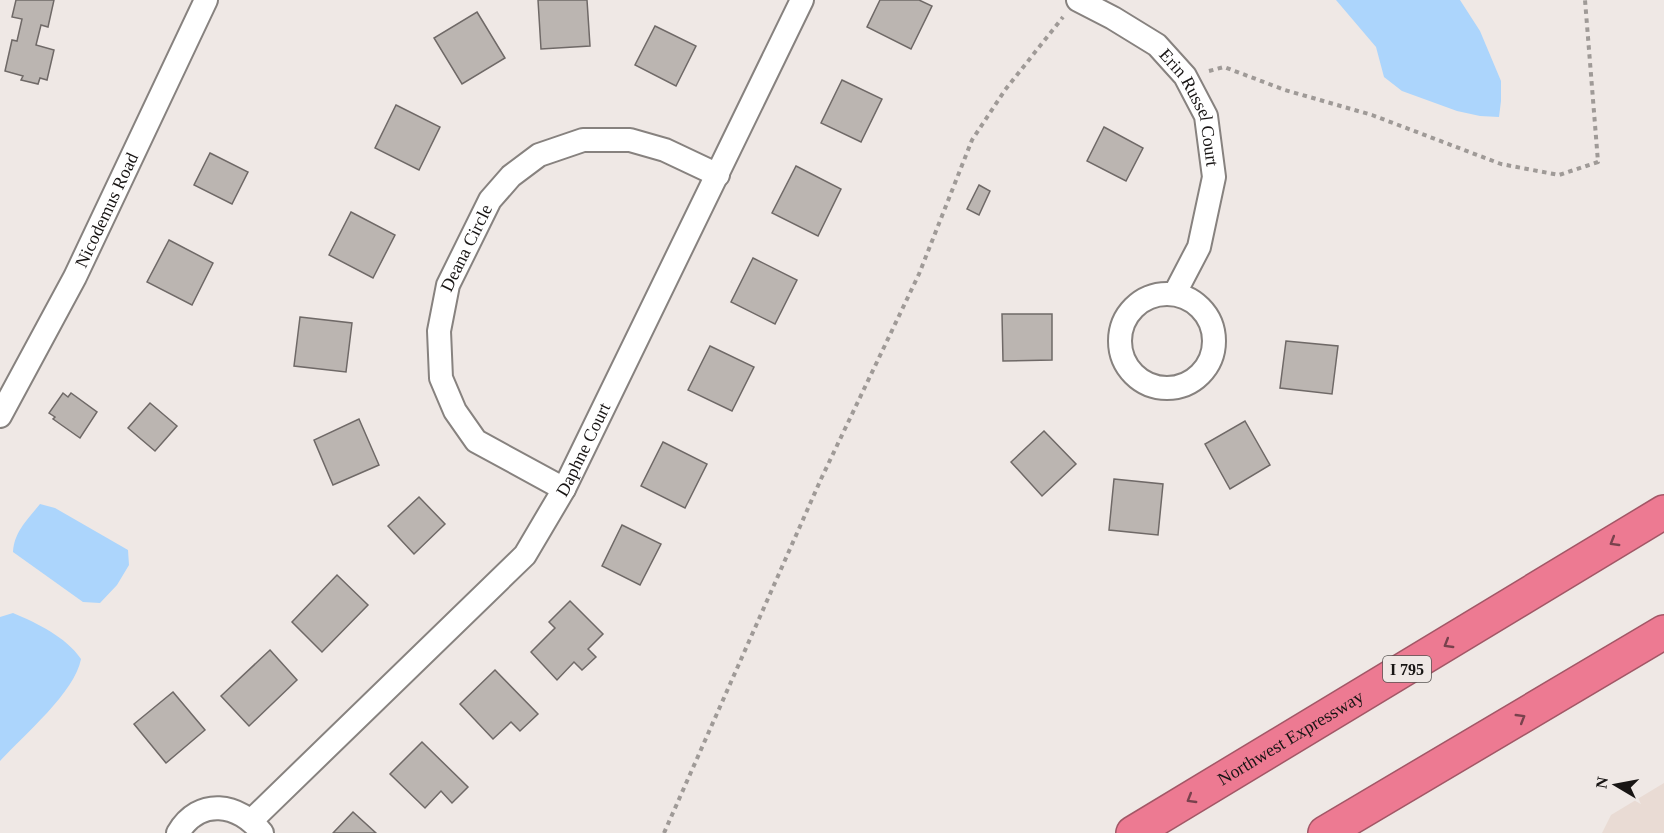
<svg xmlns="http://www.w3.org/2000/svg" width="1664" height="833" viewBox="0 0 1664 833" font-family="'Times New Roman',serif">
<rect width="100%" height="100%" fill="#efe8e5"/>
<path fill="#e9dbd4" d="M 1664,783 L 1664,833 L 1602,833 L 1611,815 Z"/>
<g fill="#acd5fc">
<path d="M 1336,0 L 1460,0 L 1480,31 L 1501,81 L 1501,101 L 1499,117 L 1480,116 L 1457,111 L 1402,91 L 1384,77 L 1376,47 Z"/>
<path d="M 40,504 L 55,508 L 128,550 L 129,565 L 117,585 L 100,603 L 83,602 L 13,552 C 14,532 28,519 40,504 Z"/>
<path d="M 13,613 C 37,623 66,637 81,659 C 75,692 24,735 0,761 L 0,617 Z"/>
</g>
<g fill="#bbb5b1" stroke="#6f6967" stroke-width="1.5">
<path d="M 16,0 L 54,0 L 48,27 L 41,25 L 36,45 L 54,50 L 47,80 L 40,78 L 38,84 L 21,80 L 23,76 L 5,71 L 12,40 L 17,41 L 22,19 L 12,17 Z"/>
<path d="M 538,0 L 587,0 L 590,46 L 541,49 Z"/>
<path d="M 880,0 L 919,0 L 932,6 L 911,49 L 867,27 Z"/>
<path d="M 477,12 L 505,58 L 462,84 L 434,38 Z"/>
<path d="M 655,26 L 696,46 L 676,86 L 635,65 Z"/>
<path d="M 842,80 L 882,99 L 861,142 L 821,123 Z"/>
<path d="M 396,105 L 440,127 L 419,170 L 375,148 Z"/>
<path d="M 1104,127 L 1143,148 L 1126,181 L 1087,161 Z"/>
<path d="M 210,153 L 248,172 L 232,204 L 194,185 Z"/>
<path d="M 796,166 L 841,189 L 818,236 L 772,213 Z"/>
<path d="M 979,185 L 990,191 L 979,215 L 967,209 Z"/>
<path d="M 351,212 L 395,235 L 373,278 L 329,255 Z"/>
<path d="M 169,240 L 213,263 L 192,305 L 147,282 Z"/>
<path d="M 753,258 L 797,280 L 775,324 L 731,302 Z"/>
<path d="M 1002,314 L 1052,314 L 1052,360 L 1003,361 Z"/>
<path d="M 300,317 L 352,323 L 346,372 L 294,366 Z"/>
<path d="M 1286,341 L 1338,346 L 1332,394 L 1280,388 Z"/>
<path d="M 710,346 L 754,367 L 732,411 L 688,390 Z"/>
<path d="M 63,393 L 68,397 L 71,393 L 97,412 L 80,438 L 53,419 L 55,417 L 49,413 Z"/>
<path d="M 150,403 L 177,426 L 155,451 L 128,428 Z"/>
<path d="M 359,419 L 379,465 L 333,485 L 314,440 Z"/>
<path d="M 1245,421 L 1270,465 L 1230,489 L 1205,444 Z"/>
<path d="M 1044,431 L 1076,464 L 1042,496 L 1011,462 Z"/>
<path d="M 663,442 L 707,464 L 685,508 L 641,486 Z"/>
<path d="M 1114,479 L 1163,484 L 1158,535 L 1109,530 Z"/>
<path d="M 419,497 L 445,524 L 414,554 L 388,526 Z"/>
<path d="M 622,525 L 661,544 L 640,585 L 602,566 Z"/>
<path d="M 337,575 L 368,605 L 322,652 L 292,622 Z"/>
<path d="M 570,601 L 603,634 L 588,649 L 596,657 L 582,670 L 574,662 L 557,680 L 531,652 L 555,628 L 549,622 Z"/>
<path d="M 270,650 L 297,680 L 249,726 L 221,696 Z"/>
<path d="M 495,670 L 538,714 L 520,731 L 511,722 L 493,739 L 460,704 Z"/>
<path d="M 173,692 L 205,730 L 166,763 L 134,724 Z"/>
<path d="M 422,742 L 468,787 L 452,803 L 441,791 L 425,808 L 390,774 Z"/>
<path d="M 353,812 L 376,833 L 333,833 Z"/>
</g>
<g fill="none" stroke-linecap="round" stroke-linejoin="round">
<g stroke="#87827f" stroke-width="26">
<g id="street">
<path id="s1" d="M 1078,0 L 1113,18 L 1157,45 L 1185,76 L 1206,116 L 1214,177 L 1199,247 L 1175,293"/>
<circle cx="1167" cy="341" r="47"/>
<path id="s2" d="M 0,416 L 75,277 L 206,0"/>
<path id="s3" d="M 564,489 L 476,441 L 455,411 L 441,378 L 439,331 L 448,285 L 490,200 L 511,176 L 539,155 L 583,140 L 630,140 L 665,150 L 718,175"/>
<path id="s4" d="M 252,820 L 525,555 L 564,489 L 802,0"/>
<path d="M 178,833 C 199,797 239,803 262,833"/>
</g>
</g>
<g stroke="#a25766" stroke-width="36">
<g id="highway">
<path id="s5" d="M 1133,833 L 1664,512"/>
<path d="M 1325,833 L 1664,632"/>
</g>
</g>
<g stroke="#9f9a97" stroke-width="4" stroke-dasharray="4.5 4.5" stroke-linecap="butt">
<path d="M 1209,71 L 1224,67 L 1285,90 L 1372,115 L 1501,164 L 1559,175 L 1598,162 L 1585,0"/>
<path d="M 664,833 L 821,479 L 919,274 L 972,140 L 1005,90 L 1063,17"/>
</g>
<use href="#street" stroke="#fff" stroke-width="22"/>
<use href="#highway" stroke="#ed7a92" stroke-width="33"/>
</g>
<defs><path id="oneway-chevron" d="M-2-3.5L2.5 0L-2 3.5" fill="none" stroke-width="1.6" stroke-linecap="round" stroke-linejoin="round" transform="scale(1.5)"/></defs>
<g stroke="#78424d">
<use href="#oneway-chevron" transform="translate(1614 542) rotate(149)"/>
<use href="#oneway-chevron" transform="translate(1448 644) rotate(149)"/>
<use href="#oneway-chevron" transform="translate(1521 718) rotate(-31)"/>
<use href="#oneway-chevron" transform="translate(1191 799) rotate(149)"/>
</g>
<g text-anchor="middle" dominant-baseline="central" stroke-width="6" stroke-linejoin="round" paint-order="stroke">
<rect fill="#efe8e5" stroke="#585453" stroke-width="1.5" x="1383" y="656" width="48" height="26" rx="4.5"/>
<g font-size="16" font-weight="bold" fill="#181514">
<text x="1407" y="669">I 795</text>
</g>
<g font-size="18" fill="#181514" stroke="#efe8e5">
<text stroke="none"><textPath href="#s1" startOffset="164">Erin Russel Court</textPath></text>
<text stroke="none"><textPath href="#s2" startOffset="232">Nicodemus Road</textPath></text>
<text stroke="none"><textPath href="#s3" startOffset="308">Deana Circle</textPath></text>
<text stroke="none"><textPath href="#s4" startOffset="501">Daphne Court</textPath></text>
<text stroke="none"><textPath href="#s5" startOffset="184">Northwest Expressway</textPath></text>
</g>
</g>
<g transform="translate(1616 785) rotate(280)" stroke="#efe8e5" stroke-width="4.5" paint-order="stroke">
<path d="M0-4.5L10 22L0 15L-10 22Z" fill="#181514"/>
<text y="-9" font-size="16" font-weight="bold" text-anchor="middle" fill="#181514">N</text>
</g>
</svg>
